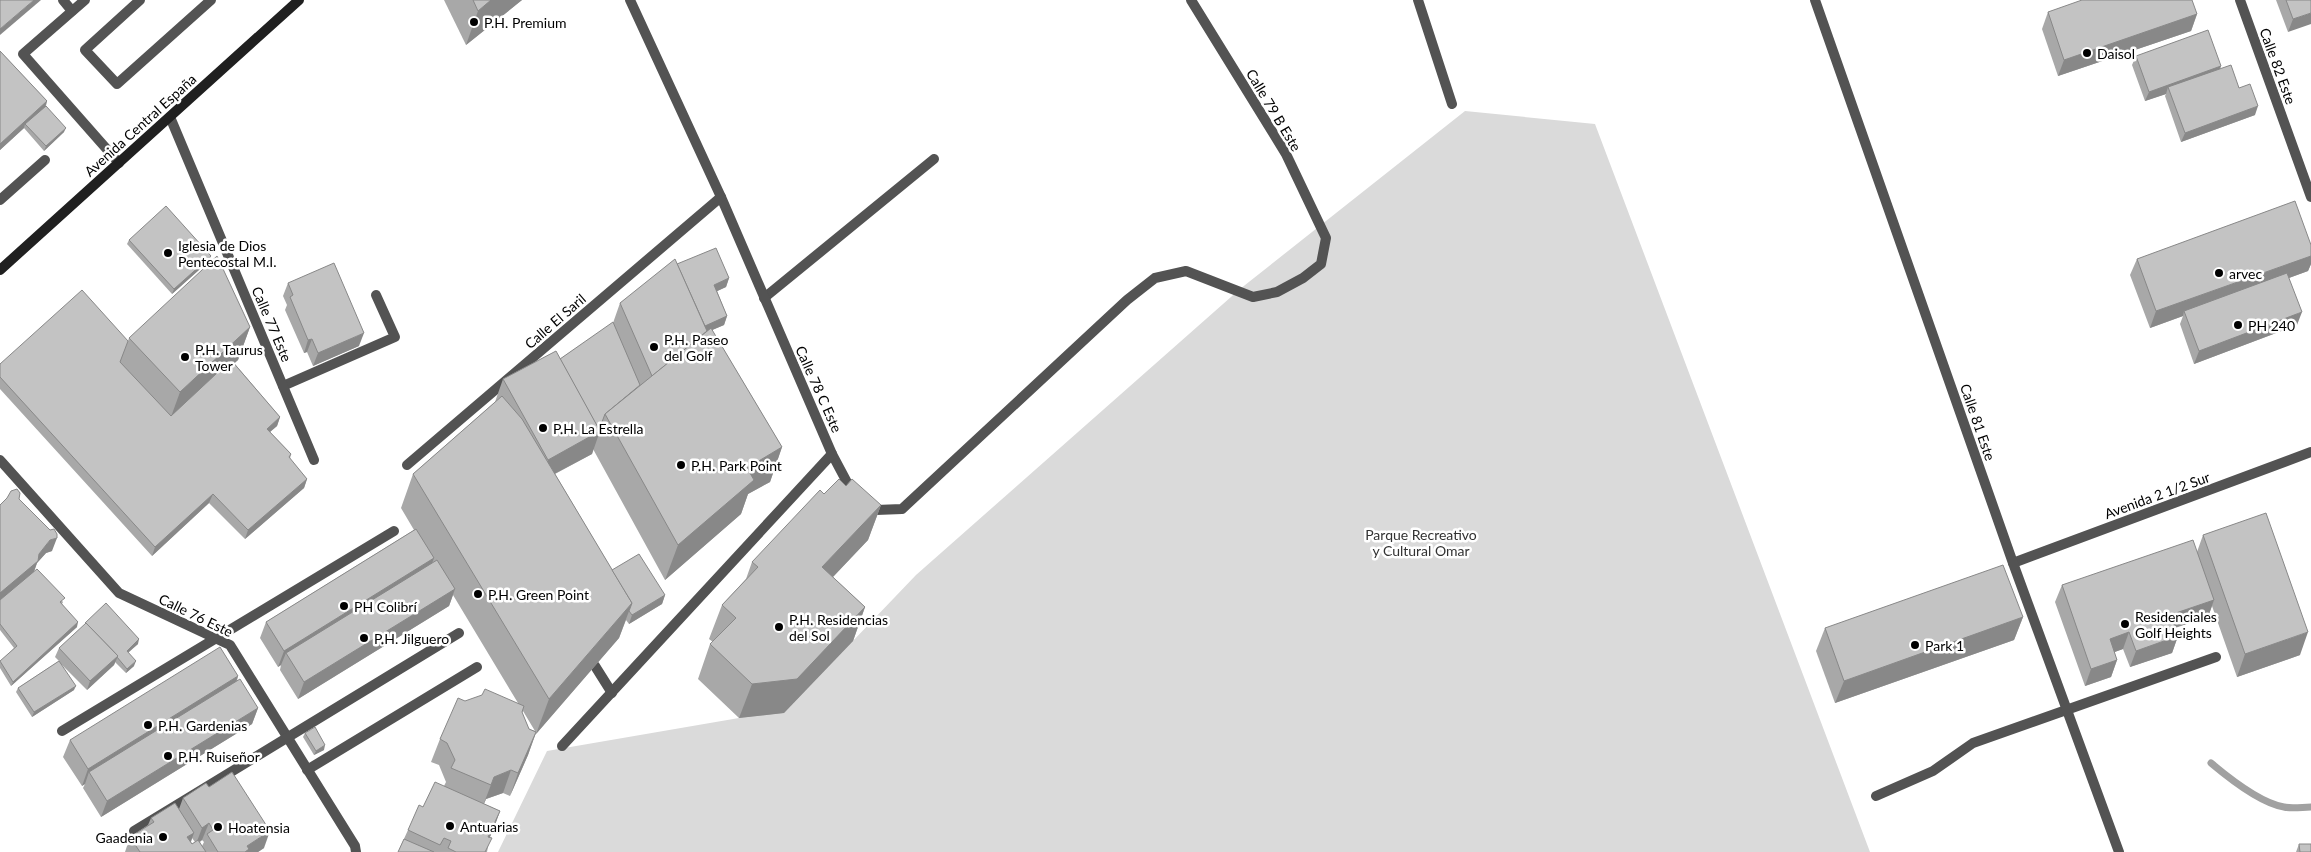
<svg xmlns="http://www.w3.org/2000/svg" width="2311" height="852" viewBox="0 0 2311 852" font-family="Lato,sans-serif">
<rect width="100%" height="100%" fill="#fff"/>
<path fill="#dadada" d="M 1465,111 L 1595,124 L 1870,852 L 498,852 L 547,751 L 739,718 L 784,713 L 916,575 L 1240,289 Z"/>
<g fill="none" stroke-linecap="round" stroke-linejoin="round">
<path stroke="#a1a1a1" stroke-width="7" d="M 2211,763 C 2230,779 2260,803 2284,807 C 2292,809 2303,807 2311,807"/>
<g stroke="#535353" stroke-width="10">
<path d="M 63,0 L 72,11"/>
<path d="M 85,0 L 23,54 L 119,163"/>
<path d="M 140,0 L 85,50 L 117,84 L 211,0"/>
<path d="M 0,200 L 45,160"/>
<path d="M 764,298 L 934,159"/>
<path d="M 283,386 L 395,337 L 376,295"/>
<path d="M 0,460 L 119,593 L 230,645 L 355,846 L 356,852"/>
<path d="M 595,666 L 612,693"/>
<path d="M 307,770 L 477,667"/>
<path d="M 134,831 L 459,633"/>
</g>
<g stroke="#535353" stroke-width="10">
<path d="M 630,0 L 721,197 L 832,454 L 849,486 L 856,493"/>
<path d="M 1418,0 L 1452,104"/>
<path d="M 2240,0 L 2311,197"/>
<path d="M 170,117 L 314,460"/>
<path d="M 407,465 L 721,197"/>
<path d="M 869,504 L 876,510 L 902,509 L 1127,300 L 1155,278 L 1186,271 L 1253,297 L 1277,292 L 1303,278 L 1321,264 L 1326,238 L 1286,154 L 1191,0"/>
<path d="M 2013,563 L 2311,452"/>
<path d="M 62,731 L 394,531"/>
<path d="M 562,746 L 832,454"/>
<path d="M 1876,796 L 1933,771 L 1973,743 L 2216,657"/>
</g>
<path stroke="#535353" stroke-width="10" d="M 1815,0 L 2013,563 L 2119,852"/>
<path stroke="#202020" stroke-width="10" d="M 0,270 L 299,0"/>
</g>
<g fill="#a8a8a8" fill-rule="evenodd">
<path d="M 444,0 L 522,0 L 466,45 Z"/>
<path d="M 2276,0 L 2311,0 L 2288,32 Z"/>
<path d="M 2048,12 L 2197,14 L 2191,31 L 2058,76 L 2042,29 Z"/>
<path d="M 0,51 L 47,101 L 46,106 L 64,132 L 44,151 L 24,128 L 0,150 Z"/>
<path d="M 2136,56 L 2221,66 L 2220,69 L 2239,88 L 2255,115 L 2181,142 L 2165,96 L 2166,94 L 2145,101 L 2132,65 Z"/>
<path d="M 129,240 L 209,261 L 172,294 L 127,244 Z"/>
<path d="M 2311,245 L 2311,264 L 2308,271 L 2289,278 L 2297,325 L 2194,364 L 2180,324 L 2183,316 L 2150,328 L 2130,275 L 2137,259 Z"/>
<path d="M 677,264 L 729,278 L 726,287 L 717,291 L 727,316 L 724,325 L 712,330 L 782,447 L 770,482 L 748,494 L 741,514 L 665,580 L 593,449 L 592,454 L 555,474 L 612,570 L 665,595 L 662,604 L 629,624 L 626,620 L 619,638 L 536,734 L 536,733 L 528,755 L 510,796 L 503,793 L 486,799 L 484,804 L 500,811 L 490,837 L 487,852 L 398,852 L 408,830 L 423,807 L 444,786 L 446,782 L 439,765 L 431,762 L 440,739 L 465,701 L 518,703 L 453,595 L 449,606 L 298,699 L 280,670 L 281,665 L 278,667 L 260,638 L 266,622 L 414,530 L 401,508 L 413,474 L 495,402 L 503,379 L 560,359 L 613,323 L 620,303 ZM 523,711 L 535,731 L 529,729 L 522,713 Z"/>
<path d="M 288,283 L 359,346 L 313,366 L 307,352 L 304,353 L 285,310 L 287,305 L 283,296 Z"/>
<path d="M 250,327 L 238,360 L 234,363 L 280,417 L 277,426 L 270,432 L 291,454 L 290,459 L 307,479 L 304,488 L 245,539 L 209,503 L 152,556 L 0,389 L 0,364 L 128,341 L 129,338 Z"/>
<path d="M 846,486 L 881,505 L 868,540 L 833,577 L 865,607 L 853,641 L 784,713 L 739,718 L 698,679 L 710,644 L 713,642 L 709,639 L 722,605 L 746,579 L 752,562 L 824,494 Z"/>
<path d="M 19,499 L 52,551 L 46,553 L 37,563 L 34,572 L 63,602 L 62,604 L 77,627 L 11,686 L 0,668 L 0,662 L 14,648 L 0,630 L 0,505 Z"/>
<path d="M 2203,535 L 2300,655 L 2237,677 L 2212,606 L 2208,617 L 2175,628 L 2178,636 L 2172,653 L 2130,667 L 2123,649 L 2114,652 L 2117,660 L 2111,677 L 2085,686 L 2055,602 L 2062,585 L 2197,552 Z"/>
<path d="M 2023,617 L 2014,640 L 1835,703 L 1816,651 L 1825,628 Z"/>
<path d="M 138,644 L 128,653 L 134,666 L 126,673 L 115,662 L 114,665 L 87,690 L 60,663 L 74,690 L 32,717 L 16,692 L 18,688 L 59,661 L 55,657 L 59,648 Z"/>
<path d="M 238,676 L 237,681 L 258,708 L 252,724 L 101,817 L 83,788 L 85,784 L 82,786 L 63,757 L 70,740 Z"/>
<path d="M 305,733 L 324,750 L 314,755 L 303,737 Z"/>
<path d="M 209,787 L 264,848 L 258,852 L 125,852 L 130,837 L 148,825 L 151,818 L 179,809 L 183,798 ZM 192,838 L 195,842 L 192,844 L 191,842 ZM 202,840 L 204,842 L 202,846 L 200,842 Z"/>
<path d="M 2299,844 L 2311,852 L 2296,852 Z"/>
</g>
<g fill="#888">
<path d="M 34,0 L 41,0 L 0,35 L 0,29 Z"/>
<path d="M 491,0 L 522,0 L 466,45 L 478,11 Z"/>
<path d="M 2311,13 L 2311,24 L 2288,32 L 2293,19 Z"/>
<path d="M 2197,14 L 2191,31 L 2058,76 L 2064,60 Z"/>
<path d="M 2221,66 L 2217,75 L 2168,87 L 2166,94 L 2145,101 L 2149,92 Z"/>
<path d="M 47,101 L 44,110 L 25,124 L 24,128 L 0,150 L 0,144 Z"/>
<path d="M 2258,106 L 2255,115 L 2181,142 L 2185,133 Z"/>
<path d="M 66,128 L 64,132 L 44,151 L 46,146 Z"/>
<path d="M 211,256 L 209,261 L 172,294 L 174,289 Z"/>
<path d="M 2311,256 L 2311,264 L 2308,271 L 2186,315 L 2184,311 L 2183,316 L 2150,328 L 2156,311 Z"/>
<path d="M 729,278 L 726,287 L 711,294 L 714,285 Z"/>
<path d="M 2302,312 L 2297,325 L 2194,364 L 2199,351 Z"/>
<path d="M 727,316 L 724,325 L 689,340 L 692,331 Z"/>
<path d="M 250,327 L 238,360 L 168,425 L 180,392 Z"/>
<path d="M 364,333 L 359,346 L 313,366 L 318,353 Z"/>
<path d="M 312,339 L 307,352 L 304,353 L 308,340 Z"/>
<path d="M 280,417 L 277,426 L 264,437 L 267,429 Z"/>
<path d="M 600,431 L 592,454 L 539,482 L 548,460 Z"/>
<path d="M 782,447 L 770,482 L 748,494 L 741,514 L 665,580 L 678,545 L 747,468 Z"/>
<path d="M 307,479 L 304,488 L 245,539 L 248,530 Z"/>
<path d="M 213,494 L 209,503 L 152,556 L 155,547 Z"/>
<path d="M 881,505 L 868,540 L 810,601 L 822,567 Z"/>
<path d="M 57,538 L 52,551 L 46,553 L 37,563 L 33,574 L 0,602 L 0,593 L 39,554 L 50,540 Z"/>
<path d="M 434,558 L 428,575 L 286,653 L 281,665 L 278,667 L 284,651 Z"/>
<path d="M 455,589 L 449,606 L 298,699 L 304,682 Z"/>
<path d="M 665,595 L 662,604 L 629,624 L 632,615 Z"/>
<path d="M 2214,600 L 2208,617 L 2164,631 L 2170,615 Z"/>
<path d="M 632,603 L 619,638 L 536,734 L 549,699 Z"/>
<path d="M 865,607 L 853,641 L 784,713 L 739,718 L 752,684 Z"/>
<path d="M 2023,617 L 2014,640 L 1835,703 L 1844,681 Z"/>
<path d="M 78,622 L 77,627 L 11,686 L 13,682 Z"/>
<path d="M 2129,632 L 2123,649 L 2104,656 L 2110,639 Z"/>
<path d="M 2308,632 L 2300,655 L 2237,677 L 2245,654 Z"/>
<path d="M 2178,636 L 2172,653 L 2130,667 L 2136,651 Z"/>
<path d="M 139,639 L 138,644 L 125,655 L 127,651 Z"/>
<path d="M 118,656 L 114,665 L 87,690 L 90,681 Z"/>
<path d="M 2117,660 L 2111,677 L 2085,686 L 2091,669 Z"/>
<path d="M 136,661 L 134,666 L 126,673 L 127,669 Z"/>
<path d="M 238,676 L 232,693 L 89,772 L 85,784 L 82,786 L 88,769 Z"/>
<path d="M 76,686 L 74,690 L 32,717 L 34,712 Z"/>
<path d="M 258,708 L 252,724 L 101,817 L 107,801 Z"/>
<path d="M 536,732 L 528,755 L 510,796 L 518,773 Z"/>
<path d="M 325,745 L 324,750 L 314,755 L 316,751 Z"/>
<path d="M 511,770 L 503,793 L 486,799 L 482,808 L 494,777 Z"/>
<path d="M 500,811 L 494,828 L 483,852 L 488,837 Z"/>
<path d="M 209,823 L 202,840 L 196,844 L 202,828 Z"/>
<path d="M 270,831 L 264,848 L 258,852 L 245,852 L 247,846 Z"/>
<path d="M 194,833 L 188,849 L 187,837 Z"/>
</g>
<g fill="#c3c3c3" stroke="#888">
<path d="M 0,0 L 34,0 L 0,29 Z"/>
<path d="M 473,0 L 491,0 L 478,11 Z"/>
<path d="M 2082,0 L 2192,0 L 2197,14 L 2064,60 L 2048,12 Z"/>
<path d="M 2286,0 L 2311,0 L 2311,13 L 2293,19 Z"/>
<path d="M 2208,30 L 2221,66 L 2149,92 L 2136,56 Z"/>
<path d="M 0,51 L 47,101 L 0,144 Z"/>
<path d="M 2231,65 L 2239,88 L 2250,84 L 2258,106 L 2185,133 L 2168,87 Z"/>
<path d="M 46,106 L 66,128 L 46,146 L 25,124 Z"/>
<path d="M 2295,201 L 2311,245 L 2311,256 L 2156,311 L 2137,259 Z"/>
<path d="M 166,206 L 211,256 L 174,289 L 129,240 Z"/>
<path d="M 716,248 L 729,278 L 714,285 L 727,316 L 705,326 L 677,264 Z"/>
<path d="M 217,256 L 250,327 L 180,392 L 129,338 Z"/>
<path d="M 675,259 L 707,331 L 652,376 L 620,303 Z"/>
<path d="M 334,263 L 364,333 L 318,353 L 312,339 L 308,340 L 290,297 L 293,295 L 288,283 Z"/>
<path d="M 2287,273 L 2302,312 L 2199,351 L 2184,311 Z"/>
<path d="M 82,290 L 128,341 L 120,362 L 171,416 L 231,360 L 280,417 L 267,429 L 291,454 L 289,457 L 307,479 L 248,530 L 213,494 L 155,547 L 0,377 L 0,364 Z"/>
<path d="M 613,322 L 640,385 L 605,414 L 599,430 L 560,359 Z"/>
<path d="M 711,328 L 782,447 L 747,468 L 754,480 L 678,545 L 605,414 Z"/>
<path d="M 556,351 L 600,431 L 548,460 L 503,379 Z"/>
<path d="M 502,396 L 522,419 L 632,603 L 549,699 L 413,474 Z"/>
<path d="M 839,479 L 846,486 L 852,479 L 881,505 L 822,567 L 865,607 L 797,679 L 752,684 L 710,644 L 736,618 L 722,605 L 758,567 L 752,562 L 820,490 L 824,494 Z"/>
<path d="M 17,489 L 20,493 L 19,499 L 50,530 L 54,529 L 57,534 L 57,538 L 50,540 L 39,554 L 38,561 L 0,593 L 0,505 L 7,498 L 11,491 Z"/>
<path d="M 2266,513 L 2308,632 L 2245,654 L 2203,535 Z"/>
<path d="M 416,529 L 434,558 L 284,651 L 266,622 Z"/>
<path d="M 2193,540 L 2214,600 L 2170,615 L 2178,636 L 2136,651 L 2129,632 L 2110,639 L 2117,660 L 2091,669 L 2062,585 Z"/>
<path d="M 639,554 L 665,595 L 632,615 L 629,611 L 632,603 L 612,570 Z"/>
<path d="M 437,560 L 455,589 L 304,682 L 286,653 Z"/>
<path d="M 2003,565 L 2023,617 L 1844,681 L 1825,628 Z"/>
<path d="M 37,569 L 65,598 L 60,602 L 78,622 L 13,682 L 0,661 L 17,646 L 0,624 L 0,600 Z"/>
<path d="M 106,603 L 139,639 L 127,651 L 136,661 L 127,669 L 117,657 L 118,656 L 86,623 L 85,623 Z"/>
<path d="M 86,623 L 118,656 L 90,681 L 59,648 Z"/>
<path d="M 220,647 L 238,676 L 88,769 L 70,740 Z"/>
<path d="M 59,661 L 76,686 L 34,712 L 18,688 Z"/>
<path d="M 240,679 L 258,708 L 107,801 L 89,772 Z"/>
<path d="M 485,689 L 524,706 L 522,712 L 529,729 L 536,732 L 518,773 L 511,770 L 494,777 L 491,785 L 451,768 L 455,760 L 447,743 L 440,739 L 458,698 L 465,701 L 482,695 Z"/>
<path d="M 315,727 L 325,745 L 316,751 L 305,733 Z"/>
<path d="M 232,772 L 270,831 L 247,846 L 249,849 L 245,852 L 218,852 L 207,834 L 213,830 L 209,823 L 202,828 L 183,798 L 206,783 L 209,787 Z"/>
<path d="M 435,782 L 500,811 L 488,837 L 492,838 L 485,852 L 456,852 L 448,848 L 451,841 L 444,838 L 440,845 L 408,830 L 419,805 L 423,807 Z"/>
<path d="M 175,803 L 194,833 L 187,837 L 192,844 L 198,840 L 206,852 L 140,852 L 130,837 L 154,822 L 151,818 Z"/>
<path d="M 404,839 L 434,852 L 398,852 Z"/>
<path d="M 2299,844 L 2311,844 L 2311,852 L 2300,852 Z"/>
</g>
<g fill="#000" stroke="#fff" stroke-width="2">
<circle cx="474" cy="22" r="5"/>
<circle cx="2087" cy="53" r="5"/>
<circle cx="168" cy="253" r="5"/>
<circle cx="2219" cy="273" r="5"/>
<circle cx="2238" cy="325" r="5"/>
<circle cx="654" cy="347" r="5"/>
<circle cx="185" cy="357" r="5"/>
<circle cx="543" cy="428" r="5"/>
<circle cx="681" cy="465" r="5"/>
<circle cx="478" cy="594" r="5"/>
<circle cx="344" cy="606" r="5"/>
<circle cx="2125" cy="624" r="5"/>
<circle cx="779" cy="627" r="5"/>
<circle cx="364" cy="638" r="5"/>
<circle cx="1915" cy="645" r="5"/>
<circle cx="148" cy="725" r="5"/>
<circle cx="168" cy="756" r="5"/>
<circle cx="450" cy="826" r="5"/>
<circle cx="218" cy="827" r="5"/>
<circle cx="163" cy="837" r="5"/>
</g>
<g text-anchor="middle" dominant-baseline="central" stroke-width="5" stroke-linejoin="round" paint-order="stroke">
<g font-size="14" fill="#000" stroke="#fff" text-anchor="start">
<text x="484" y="22">P.H. Premium</text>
<text x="2097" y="53">Daisol</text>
<text x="178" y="245">Iglesia de Dios<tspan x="178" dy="16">Pentecostal M.I.</tspan></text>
<text x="2229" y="273">arvec</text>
<text x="2248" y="325">PH 240</text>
<text x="664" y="339">P.H. Paseo<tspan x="664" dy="16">del Golf</tspan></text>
<text x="195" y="349">P.H. Taurus<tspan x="195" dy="16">Tower</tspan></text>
<text x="553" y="428">P.H. La Estrella</text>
<text x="691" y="465">P.H. Park Point</text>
<text x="488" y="594">P.H. Green Point</text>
<text x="354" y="606">PH Colibrí</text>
<text x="2135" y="616">Residenciales<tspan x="2135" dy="16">Golf Heights</tspan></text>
<text x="789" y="619">P.H. Residencias<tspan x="789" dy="16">del Sol</tspan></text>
<text x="374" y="638">P.H. Jilguero</text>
<text x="1925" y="645">Park 1</text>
<text x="158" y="725">P.H. Gardenias</text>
<text x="178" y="756">P.H. Ruiseñor</text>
<text x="460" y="826">Antuarias</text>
<text x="228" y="827">Hoatensia</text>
<text x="153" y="837" text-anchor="end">Gaadenia</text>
</g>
<g font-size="14" fill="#000" stroke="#fff">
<text transform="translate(2278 66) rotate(70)">Calle 82 Este</text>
<text transform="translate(1274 110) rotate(59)">Calle 79 B Este</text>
<text transform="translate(140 125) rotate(-42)">Avenida Central España</text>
<text transform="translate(555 321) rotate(-41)">Calle El Saril</text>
<text transform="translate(272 324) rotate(67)">Calle 77 Este</text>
<text transform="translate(819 389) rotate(66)">Calle 78 C Este</text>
<text transform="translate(1978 422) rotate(71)">Calle 81 Este</text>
<text transform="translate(2157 495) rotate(-20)">Avenida 2 1/2 Sur</text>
<text transform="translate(196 615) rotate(26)">Calle 76 Este</text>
</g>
<g font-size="14" fill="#313131" stroke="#fff">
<text x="1421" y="534">Parque Recreativo<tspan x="1421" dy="16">y Cultural Omar</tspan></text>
</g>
</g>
</svg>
